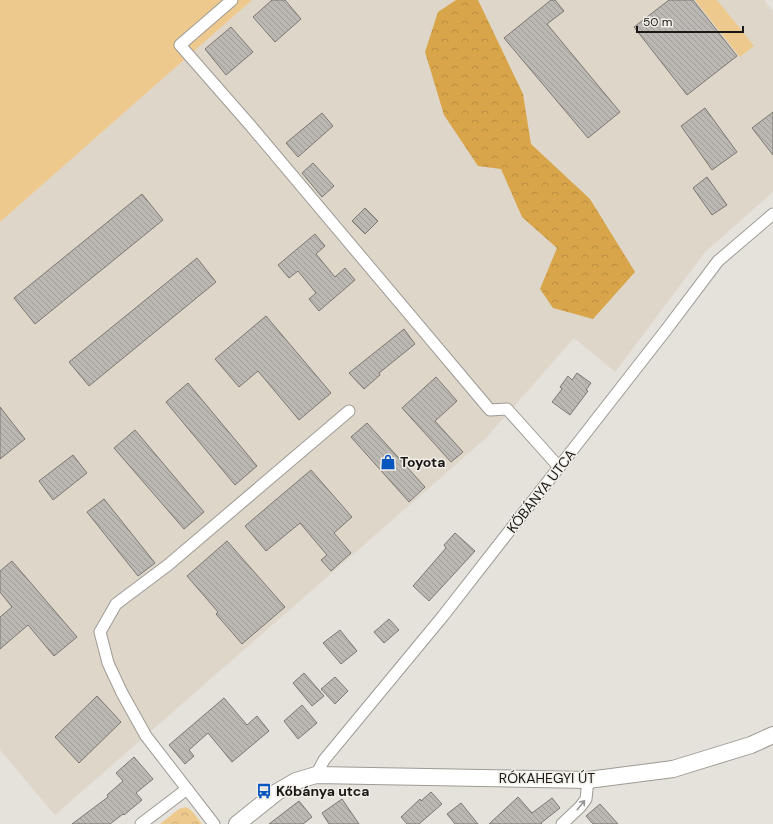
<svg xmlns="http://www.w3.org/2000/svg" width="773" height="824" viewBox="0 0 773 824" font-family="'DM Sans',sans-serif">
<defs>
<pattern id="forest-crowns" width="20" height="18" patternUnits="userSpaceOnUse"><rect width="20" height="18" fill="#d8a54b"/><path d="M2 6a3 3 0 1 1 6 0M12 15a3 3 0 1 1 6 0" fill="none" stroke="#b98d41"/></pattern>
<pattern id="park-crowns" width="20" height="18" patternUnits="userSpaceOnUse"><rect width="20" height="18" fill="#eec98d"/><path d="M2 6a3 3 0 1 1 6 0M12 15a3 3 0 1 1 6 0" fill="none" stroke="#ccac79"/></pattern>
<pattern id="building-back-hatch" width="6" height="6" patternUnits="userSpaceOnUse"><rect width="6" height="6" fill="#bbb7b2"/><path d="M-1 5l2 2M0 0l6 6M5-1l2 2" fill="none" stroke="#a09d98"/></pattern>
</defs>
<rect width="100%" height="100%" fill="#e5e1db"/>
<path fill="#ded6c9" d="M 252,0 L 764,0 L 773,11 L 773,192 L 705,252 L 615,372 L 574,338 L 485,439 L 55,815 L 0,750 L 0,222 Z"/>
<g fill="#eec98d">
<path d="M 0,0 L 252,0 L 0,222 Z"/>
<path d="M 695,0 L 717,0 L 754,46 L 740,57 Z"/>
</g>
<path fill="url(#forest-crowns)" d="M 456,0 L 478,0 L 523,94 L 531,144 L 590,199 L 635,272 L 593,319 L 553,308 L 540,289 L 557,248 L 522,217 L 501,169 L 478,166 L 444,115 L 425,52 L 438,12 Z"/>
<path fill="url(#park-crowns)" d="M 186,807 L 192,811 L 202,824 L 160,824 L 179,809 Z"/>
<g fill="url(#building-back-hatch)" stroke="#7b7873">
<path d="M 272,0 L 285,0 L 301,19 L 275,42 L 253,17 Z"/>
<path d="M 551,0 L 555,0 L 564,11 L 547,24 L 620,112 L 588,138 L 504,38 Z"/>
<path d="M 669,0 L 693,0 L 737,56 L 687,95 L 634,27 Z"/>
<path d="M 231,27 L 253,52 L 226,75 L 205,49 Z"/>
<path d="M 705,108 L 737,152 L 712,170 L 681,126 Z"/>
<path d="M 773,112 L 773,155 L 752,128 Z"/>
<path d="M 322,113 L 333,126 L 298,157 L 286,143 Z"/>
<path d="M 313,163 L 334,186 L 322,197 L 302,173 Z"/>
<path d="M 707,177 L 727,205 L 712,215 L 693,188 Z"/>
<path d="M 142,194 L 163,220 L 35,324 L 14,298 Z"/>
<path d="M 365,208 L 378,221 L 365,234 L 352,221 Z"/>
<path d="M 315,234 L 325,246 L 316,254 L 335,277 L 345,268 L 355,280 L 319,311 L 309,299 L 316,293 L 298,271 L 289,278 L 278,265 Z"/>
<path d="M 197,258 L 216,282 L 89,386 L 69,362 Z"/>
<path d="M 266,316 L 331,393 L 299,420 L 258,371 L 239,387 L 215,359 Z"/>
<path d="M 404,329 L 415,344 L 379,373 L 380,375 L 364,389 L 349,373 Z"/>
<path d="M 577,373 L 591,383 L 586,390 L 588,391 L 570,415 L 552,402 L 562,389 L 560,387 L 568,376 L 572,380 Z"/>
<path d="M 436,377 L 457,401 L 435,421 L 463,452 L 451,462 L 402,408 Z"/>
<path d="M 188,383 L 257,466 L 235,485 L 166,402 Z"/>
<path d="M 0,407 L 25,439 L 0,459 Z"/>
<path d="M 367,423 L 425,487 L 409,502 L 351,437 Z"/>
<path d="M 135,430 L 204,512 L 184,529 L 114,448 Z"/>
<path d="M 73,455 L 87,473 L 53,500 L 39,481 Z"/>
<path d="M 311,470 L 352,517 L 334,533 L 351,553 L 331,571 L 321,560 L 327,555 L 300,523 L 266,551 L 245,526 Z"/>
<path d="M 104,499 L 155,563 L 138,576 L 87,512 Z"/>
<path d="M 455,533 L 475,551 L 453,575 L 429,601 L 413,586 L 446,548 L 444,545 Z"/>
<path d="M 227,541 L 285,607 L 242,644 L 216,614 L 218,612 L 187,576 Z"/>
<path d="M 12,561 L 77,637 L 54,656 L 28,625 L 0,649 L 0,617 L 12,607 L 0,592 L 0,571 Z"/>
<path d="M 389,619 L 399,630 L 384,643 L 374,632 Z"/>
<path d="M 340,630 L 357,651 L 341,664 L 323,643 Z"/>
<path d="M 304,673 L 324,696 L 312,706 L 293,683 Z"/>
<path d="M 335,677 L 348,691 L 335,704 L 321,689 Z"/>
<path d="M 97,696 L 121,722 L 79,763 L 55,737 Z"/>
<path d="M 224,698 L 247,725 L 257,716 L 269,731 L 232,762 L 208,733 L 189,750 L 194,756 L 185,764 L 169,745 Z"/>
<path d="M 302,705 L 317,723 L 298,739 L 284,721 Z"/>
<path d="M 134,757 L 153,779 L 136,793 L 142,800 L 124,815 L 123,814 L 110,824 L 72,824 L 108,797 L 107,795 L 123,781 L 116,773 Z"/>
<path d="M 431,792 L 442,804 L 419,824 L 407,824 L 401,817 L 420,799 L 421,801 Z"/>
<path d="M 518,797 L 532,813 L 552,798 L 560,808 L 541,823 L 542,824 L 489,824 Z"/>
<path d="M 342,799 L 359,824 L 329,824 L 322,813 Z"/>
<path d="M 299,801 L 312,817 L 303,824 L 269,824 Z"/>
<path d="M 461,803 L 478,824 L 455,824 L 447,814 Z"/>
<path d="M 600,804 L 618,824 L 593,824 L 586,816 Z"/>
</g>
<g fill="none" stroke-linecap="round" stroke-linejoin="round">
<g stroke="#9e9a95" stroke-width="13">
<g id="street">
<path d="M 232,0 L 180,45 L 250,125 L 490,410 L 507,409 L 559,467"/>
<path d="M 316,775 L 324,760 L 443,616 L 666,330 L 718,261 L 773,214"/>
<path d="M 141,824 L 187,789"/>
<path d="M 214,824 L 146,736 L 122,693 L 108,663 L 100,632 L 116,604 L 168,565 L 349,411"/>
<path d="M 562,824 L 580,807 L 586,799 L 588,780"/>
</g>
</g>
<g stroke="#9e9a95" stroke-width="18">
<path id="secondary" d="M 237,824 L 277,792 L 296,781 L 316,775 L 588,780 L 673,769 L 751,745 L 773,735"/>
</g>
<use href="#street" stroke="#fff" stroke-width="11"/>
<use href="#secondary" stroke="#fff" stroke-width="16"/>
</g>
<defs><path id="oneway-shaft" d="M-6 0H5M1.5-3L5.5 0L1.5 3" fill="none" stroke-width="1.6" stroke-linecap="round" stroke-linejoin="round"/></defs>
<use stroke="#989796" href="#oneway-shaft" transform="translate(581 805) rotate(-51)"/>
<defs>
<g id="shop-bare" transform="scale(1.2)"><path d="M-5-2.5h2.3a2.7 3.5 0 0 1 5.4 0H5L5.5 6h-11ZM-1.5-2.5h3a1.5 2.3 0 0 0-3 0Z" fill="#0755be" stroke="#f2eee8" stroke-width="2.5" paint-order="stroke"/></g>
<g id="bus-bare" transform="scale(1.2)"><path d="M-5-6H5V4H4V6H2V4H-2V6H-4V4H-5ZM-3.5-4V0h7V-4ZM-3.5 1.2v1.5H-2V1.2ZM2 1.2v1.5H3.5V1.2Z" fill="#0755be" stroke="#f2eee8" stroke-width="2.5" paint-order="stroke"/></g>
</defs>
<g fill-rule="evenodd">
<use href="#shop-bare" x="388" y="462"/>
<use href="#bus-bare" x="264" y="791"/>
</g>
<g text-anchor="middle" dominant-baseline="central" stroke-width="3" stroke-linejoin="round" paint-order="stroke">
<g font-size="14" font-weight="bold" fill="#191816" stroke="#f2eee8" text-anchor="start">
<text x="400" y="462">Toyota</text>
<text x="276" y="791">Kőbánya utca</text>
</g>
<g font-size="14" fill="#191816" stroke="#f2eee8">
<text transform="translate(541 491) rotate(-52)">KŐBÁNYA UTCA</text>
<text x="547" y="778">RÓKAHEGYI ÚT</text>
</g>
</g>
<path d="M637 26v6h106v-6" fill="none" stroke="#191816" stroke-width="2"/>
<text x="643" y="26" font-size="12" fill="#191816" stroke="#f2eee8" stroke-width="3" paint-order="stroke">50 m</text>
</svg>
